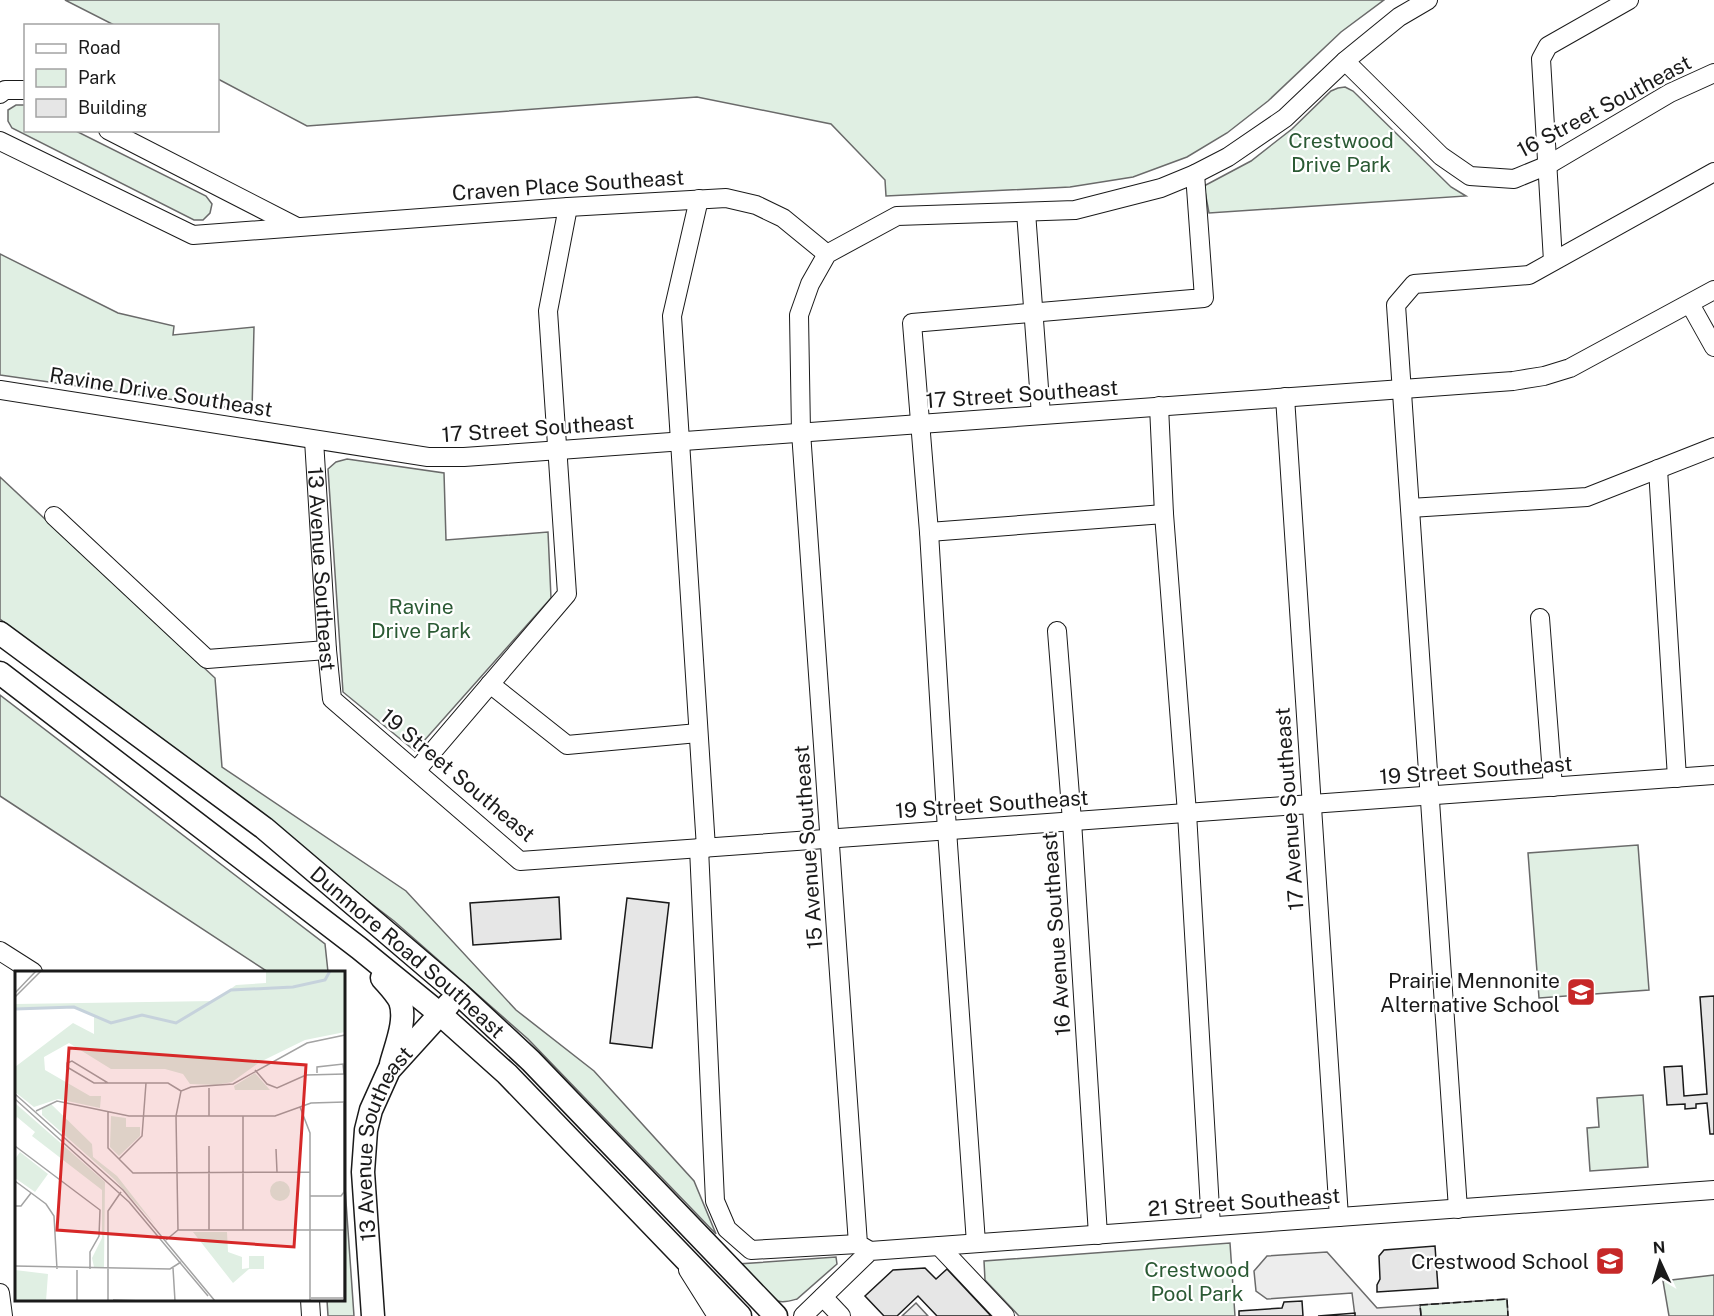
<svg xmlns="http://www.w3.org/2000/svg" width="1714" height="1316" viewBox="0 0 1714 1316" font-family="'Public Sans',sans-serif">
<rect width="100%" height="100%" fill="#fff"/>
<g fill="#e0efe3" stroke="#6a6a6a" stroke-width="1.5">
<path d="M 65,0 L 1384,0 L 1341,32 L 1268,101 L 1227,133 L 1187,157 L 1133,177 L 1070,187 L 886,196 L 885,180 L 831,124 L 697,97 L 307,126 L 218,79 L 218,26 L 114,25 Z"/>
<path d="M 1345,87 L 1353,91 L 1451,187 L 1466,196 L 1209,213 L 1204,186 L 1251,161 L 1292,129 L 1331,91 L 1338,88 Z"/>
<path d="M 16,105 L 25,105 L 26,130 L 76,131 L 206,196 L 212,204 L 210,213 L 203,220 L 194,220 L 12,128 L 8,121 L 8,110 Z"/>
<path d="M 0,254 L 118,313 L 174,326 L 173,335 L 254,327 L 252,411 L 0,375 Z"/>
<path d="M 347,459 L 444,473 L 446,540 L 548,532 L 551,598 L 415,751 L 343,692 L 328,469 L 336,462 Z"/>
<path d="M 0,477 L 215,678 L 222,767 L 406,891 L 516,1010 L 594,1071 L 694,1181 L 716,1234 L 528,1039 L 394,921 L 0,619 Z"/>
<path d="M 0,695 L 325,944 L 328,972 L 268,972 L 0,796 Z"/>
<path d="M 1638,845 L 1649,990 L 1539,998 L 1528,853 Z"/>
<path d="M 1643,1095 L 1648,1167 L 1590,1171 L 1587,1128 L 1599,1127 L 1597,1098 Z"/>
<path d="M 344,1173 L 354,1316 L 328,1316 L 327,1300 L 344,1300 Z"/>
<path d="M 1230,1243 L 1235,1316 L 1019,1316 L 985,1280 L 984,1261 Z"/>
<path d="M 836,1257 L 837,1264 L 797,1299 C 790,1301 784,1303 778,1301 C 765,1296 748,1274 738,1264 Z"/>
<path d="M 1714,1275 L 1714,1316 L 1669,1316 L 1663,1281 Z"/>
<path d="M 1507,1299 L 1508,1316 L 1421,1316 L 1420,1305 Z"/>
</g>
<g fill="#ededed" stroke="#6a6a6a" stroke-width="1.5">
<path d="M 1327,1252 L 1377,1308 L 1420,1305 L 1421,1316 L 1355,1316 L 1352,1293 L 1267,1299 L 1256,1291 L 1254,1271 L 1267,1256 Z"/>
<path d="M 916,1303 L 928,1316 L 902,1316 Z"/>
</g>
<g fill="#e6e6e6" stroke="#1a1a1a" stroke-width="1.5">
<path d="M 559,897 L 561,939 L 473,945 L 470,903 Z"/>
<path d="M 627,898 L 669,903 L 652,1048 L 610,1043 Z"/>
<path d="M 1714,996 L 1714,1134 L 1710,1134 L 1707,1103 L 1696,1104 L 1696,1108 L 1685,1109 L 1685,1104 L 1667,1105 L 1664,1067 L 1682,1066 L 1684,1096 L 1707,1094 L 1700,997 Z"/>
<path d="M 1435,1246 L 1438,1288 L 1377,1292 L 1377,1285 L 1380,1279 L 1379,1256 L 1384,1250 Z"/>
<path d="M 925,1268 L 936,1279 L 947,1269 L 991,1316 L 937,1316 L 918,1296 L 897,1316 L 884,1316 L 865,1296 L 893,1270 Z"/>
<path d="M 1302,1301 L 1303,1316 L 1239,1316 L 1239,1311 L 1282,1308 L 1284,1302 Z"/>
<path d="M 1355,1313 L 1355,1316 L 1318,1316 Z"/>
</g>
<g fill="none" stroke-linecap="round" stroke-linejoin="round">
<g stroke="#1a1a1a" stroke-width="20">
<g id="minor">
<path d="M 1345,61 L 1441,156 L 1470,176 L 1514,179 L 1548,165 L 1670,93 L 1714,73"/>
<path d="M 0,94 L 5,90 L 26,90"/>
<path d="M 108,130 L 295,226"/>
<path d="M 0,141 L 193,235 L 568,207 L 726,198 L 756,205 L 783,218 L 827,254"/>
<path d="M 699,199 L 672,316 L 706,848"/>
<path d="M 1026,212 L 1041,415"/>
<path d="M 1553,261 L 1541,59 L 1548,46 L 1629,0"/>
<path d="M 1690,304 L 1714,347"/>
<path d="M 0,390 L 428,457 L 464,457 L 1513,381 L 1544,376 L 1570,368 L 1714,290"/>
<path d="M 1285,397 L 1339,1217"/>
<path d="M 1159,406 L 1164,514 L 1187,813 L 1211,1226"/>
<path id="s1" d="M 314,440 L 327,650 L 332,699 L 520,861 L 1714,775"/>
<path d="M 1658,469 L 1677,778"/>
<path d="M 1410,508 L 1587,497 L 1714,447"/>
<path d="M 54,516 L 207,659 L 327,650"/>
<path d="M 929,532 L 1164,514"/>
<path d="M 1540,618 L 1553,787"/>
<path d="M 1057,631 L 1072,821 L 1098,1235"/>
<path d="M 490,684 L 567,745 L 698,733"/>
<path d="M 416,771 L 567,594 L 548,311 L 568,207"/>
<path d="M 699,848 L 715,1201 L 727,1229 L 751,1250 L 858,1244"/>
<path d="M 0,951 L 33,972"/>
<path d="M 1458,1209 L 1396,305 L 1414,284 L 1529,275 L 1714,172"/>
<path d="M 976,1243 L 947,830 L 929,532 L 912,323 L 1204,298 L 1195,174"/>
<path d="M 939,1246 L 1005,1316"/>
<path d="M 870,1251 L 858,1244 L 801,432 L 799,315 L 810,284 L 827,254 L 897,216 L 1075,210 L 1161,188 L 1195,174 L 1228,157 L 1285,118 L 1345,61 L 1399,17 L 1428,0"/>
<path d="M 688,1270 L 717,1316"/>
<path d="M 0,1293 L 3,1316"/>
<path d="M 823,1297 L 841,1316"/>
<path d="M 310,1300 L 311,1316"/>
<path d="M 803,1316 L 870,1251 L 1714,1190"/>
</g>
</g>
<g stroke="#1a1a1a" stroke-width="25">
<g id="major">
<path id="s2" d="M 0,633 L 264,828 L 459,994 L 531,1061 L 776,1316"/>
<path d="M 0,673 L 359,948 L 440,1014 L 507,1074 L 740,1316"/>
<path d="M 382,978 C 388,985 396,993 400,1001 C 407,1020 396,1045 391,1064"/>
<path id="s3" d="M 373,1316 L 363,1172 L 366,1130 L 371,1110 L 389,1070 L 449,1004"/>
</g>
</g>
<use href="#minor" stroke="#fff" stroke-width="18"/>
<use href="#major" stroke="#fff" stroke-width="22"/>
<path stroke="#1a1a1a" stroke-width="1.5" stroke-dasharray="8 3" stroke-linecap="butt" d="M 1421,1316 L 1420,1305 L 1507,1299 L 1508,1316"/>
</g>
<defs>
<g id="school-square" transform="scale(1.5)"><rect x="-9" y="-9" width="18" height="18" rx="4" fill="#c62828" stroke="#fff"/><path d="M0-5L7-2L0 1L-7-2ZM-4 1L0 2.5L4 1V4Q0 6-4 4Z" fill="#fff"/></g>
</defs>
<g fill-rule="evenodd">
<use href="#school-square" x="1581" y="992"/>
<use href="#school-square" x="1610" y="1261"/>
</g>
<g text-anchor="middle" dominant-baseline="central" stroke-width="4.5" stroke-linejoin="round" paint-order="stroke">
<g font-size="21" fill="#1a1a1a" stroke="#fff">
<text transform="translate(1604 106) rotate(-28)">16 Street Southeast</text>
<text transform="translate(568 185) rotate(-4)">Craven Place Southeast</text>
<text transform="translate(161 392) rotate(9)">Ravine Drive Southeast</text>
<text transform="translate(1022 394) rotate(-4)">17 Street Southeast</text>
<text transform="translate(538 428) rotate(-4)">17 Street Southeast</text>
<text stroke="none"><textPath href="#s1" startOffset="129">13 Avenue Southeast</textPath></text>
<text transform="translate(1476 770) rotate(-4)">19 Street Southeast</text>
<text transform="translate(458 775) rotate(40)">19 Street Southeast</text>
<text transform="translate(992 804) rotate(-4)">19 Street Southeast</text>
<text transform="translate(1289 809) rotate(-94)">17 Avenue Southeast</text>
<text transform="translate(808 847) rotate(-94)">15 Avenue Southeast</text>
<text transform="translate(1056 934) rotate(-94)">16 Avenue Southeast</text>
<text stroke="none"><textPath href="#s2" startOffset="518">Dunmore Road Southeast</textPath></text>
<text stroke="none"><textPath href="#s3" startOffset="177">13 Avenue Southeast</textPath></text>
<text transform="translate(1244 1202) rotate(-4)">21 Street Southeast</text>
</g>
<g font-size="21" fill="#2b5a34" stroke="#fff">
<text x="1341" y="140">Crestwood<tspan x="1341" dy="24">Drive Park</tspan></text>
<text x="421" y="606">Ravine<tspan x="421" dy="24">Drive Park</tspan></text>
<text x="1197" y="1269">Crestwood<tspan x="1197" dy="24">Pool Park</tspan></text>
</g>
<g font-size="21" fill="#1a1a1a" stroke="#fff" text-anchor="end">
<text x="1560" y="980">Prairie Mennonite<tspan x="1560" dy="24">Alternative School</tspan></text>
<text x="1589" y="1261">Crestwood School</text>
</g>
</g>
<g transform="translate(15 971)">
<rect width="330" height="330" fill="#fff"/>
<path d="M 251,0 L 330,0 L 330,61 L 290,69 L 245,91 L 217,111 L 201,114 L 175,113 L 168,103 L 150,98 L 96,98 L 54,72 L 29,86 L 30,99 L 75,125 L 86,125 L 85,137 L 43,128 L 19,136 L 0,121 L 0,96 L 58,52 L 79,63 L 79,44 L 72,41 L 54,36 L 0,39 L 0,33 L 199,30 L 221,14 L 251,12 ZM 240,102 L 255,119 L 220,119 L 219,115 ZM 0,132 L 90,211 L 89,296 L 79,296 L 77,287 L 87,267 L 87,219 L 17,165 L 20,161 L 2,146 L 0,150 ZM 36,133 L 77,173 L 78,186 L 102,205 L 141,255 L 100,209 L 27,144 L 27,137 ZM 96,145 L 111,147 L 111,156 L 125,156 L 125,165 L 104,185 L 95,176 ZM 5,181 L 33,203 L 20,221 L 0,207 L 0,188 ZM255 220a10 10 0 1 1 20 0a10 10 0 1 1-20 0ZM 178,261 L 212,261 L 213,281 L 227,286 L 227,298 L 234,297 L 234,285 L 249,285 L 249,298 L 234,298 L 218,312 ZM 0,299 L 33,303 L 31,330 L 0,330 Z" fill="#e0efe3"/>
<path fill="none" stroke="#c6d2dc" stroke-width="3" d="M 0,38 L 59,36 L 96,52 L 127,44 L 161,52 L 216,19 L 278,16 L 310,9 L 315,0"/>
<path fill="none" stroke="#a3a3a3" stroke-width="1.5" d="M 0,22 L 21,0M 0,26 L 26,0M 240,99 L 252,113 L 262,117 L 291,104 L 330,103M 302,102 L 302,96 L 328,93 L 329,103M 93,112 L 79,112 L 52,96 L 52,92 L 57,90 L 93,112 L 153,112 L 166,120M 194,117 L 194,145M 0,123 L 108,219 L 200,330M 0,128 L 114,231 L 193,325M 285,136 L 295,162 L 295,330M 21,140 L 42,130 L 114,145 L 260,145 L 296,132 L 330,131M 93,141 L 93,177 L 118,202 L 295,201M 0,175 L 85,239 L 84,265 L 75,281 L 75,298M 261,178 L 262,201M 104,188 L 127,165 L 131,112M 0,210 L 31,233 L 39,245 L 42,298M 295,225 L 326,225 L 329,221 L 329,131M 0,235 L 6,235 L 16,222M 163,259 L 161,145 L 166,120 L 176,116 L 218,113 L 292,72 L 330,64M 194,259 L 194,175M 228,259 L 228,145M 151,269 L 163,259 L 330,259M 0,295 L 155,298 L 166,291M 158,297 L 160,330M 62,299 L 62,330M 296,327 L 328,327M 98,329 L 129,330M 93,330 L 93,240 L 106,221M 329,330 L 329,259"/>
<path fill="#d62828" fill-opacity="0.15" stroke="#d62828" stroke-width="3" d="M 54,77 L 291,94 L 279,276 L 42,259 Z"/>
<rect width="330" height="330" fill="none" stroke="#1a1a1a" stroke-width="3"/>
</g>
<rect x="24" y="24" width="195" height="108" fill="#ffffff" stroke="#a3a3a3" stroke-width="1.5"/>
<rect x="36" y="44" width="30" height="9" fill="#ffffff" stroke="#a3a3a3" stroke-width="1.5"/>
<text x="78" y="54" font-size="18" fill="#1a1a1a">Road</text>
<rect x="36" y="69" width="30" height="18" fill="#e0efe3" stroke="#a3a3a3" stroke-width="1.5"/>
<text x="78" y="84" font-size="18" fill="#1a1a1a">Park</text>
<rect x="36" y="99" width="30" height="18" fill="#e6e6e6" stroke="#a3a3a3" stroke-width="1.5"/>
<text x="78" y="114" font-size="18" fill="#1a1a1a">Building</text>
<g transform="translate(1660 1262) rotate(356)" stroke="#ffffff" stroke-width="4.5" paint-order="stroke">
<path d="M0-4.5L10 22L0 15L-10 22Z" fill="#1a1a1a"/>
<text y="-9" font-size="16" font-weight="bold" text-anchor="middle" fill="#1a1a1a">N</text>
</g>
</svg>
